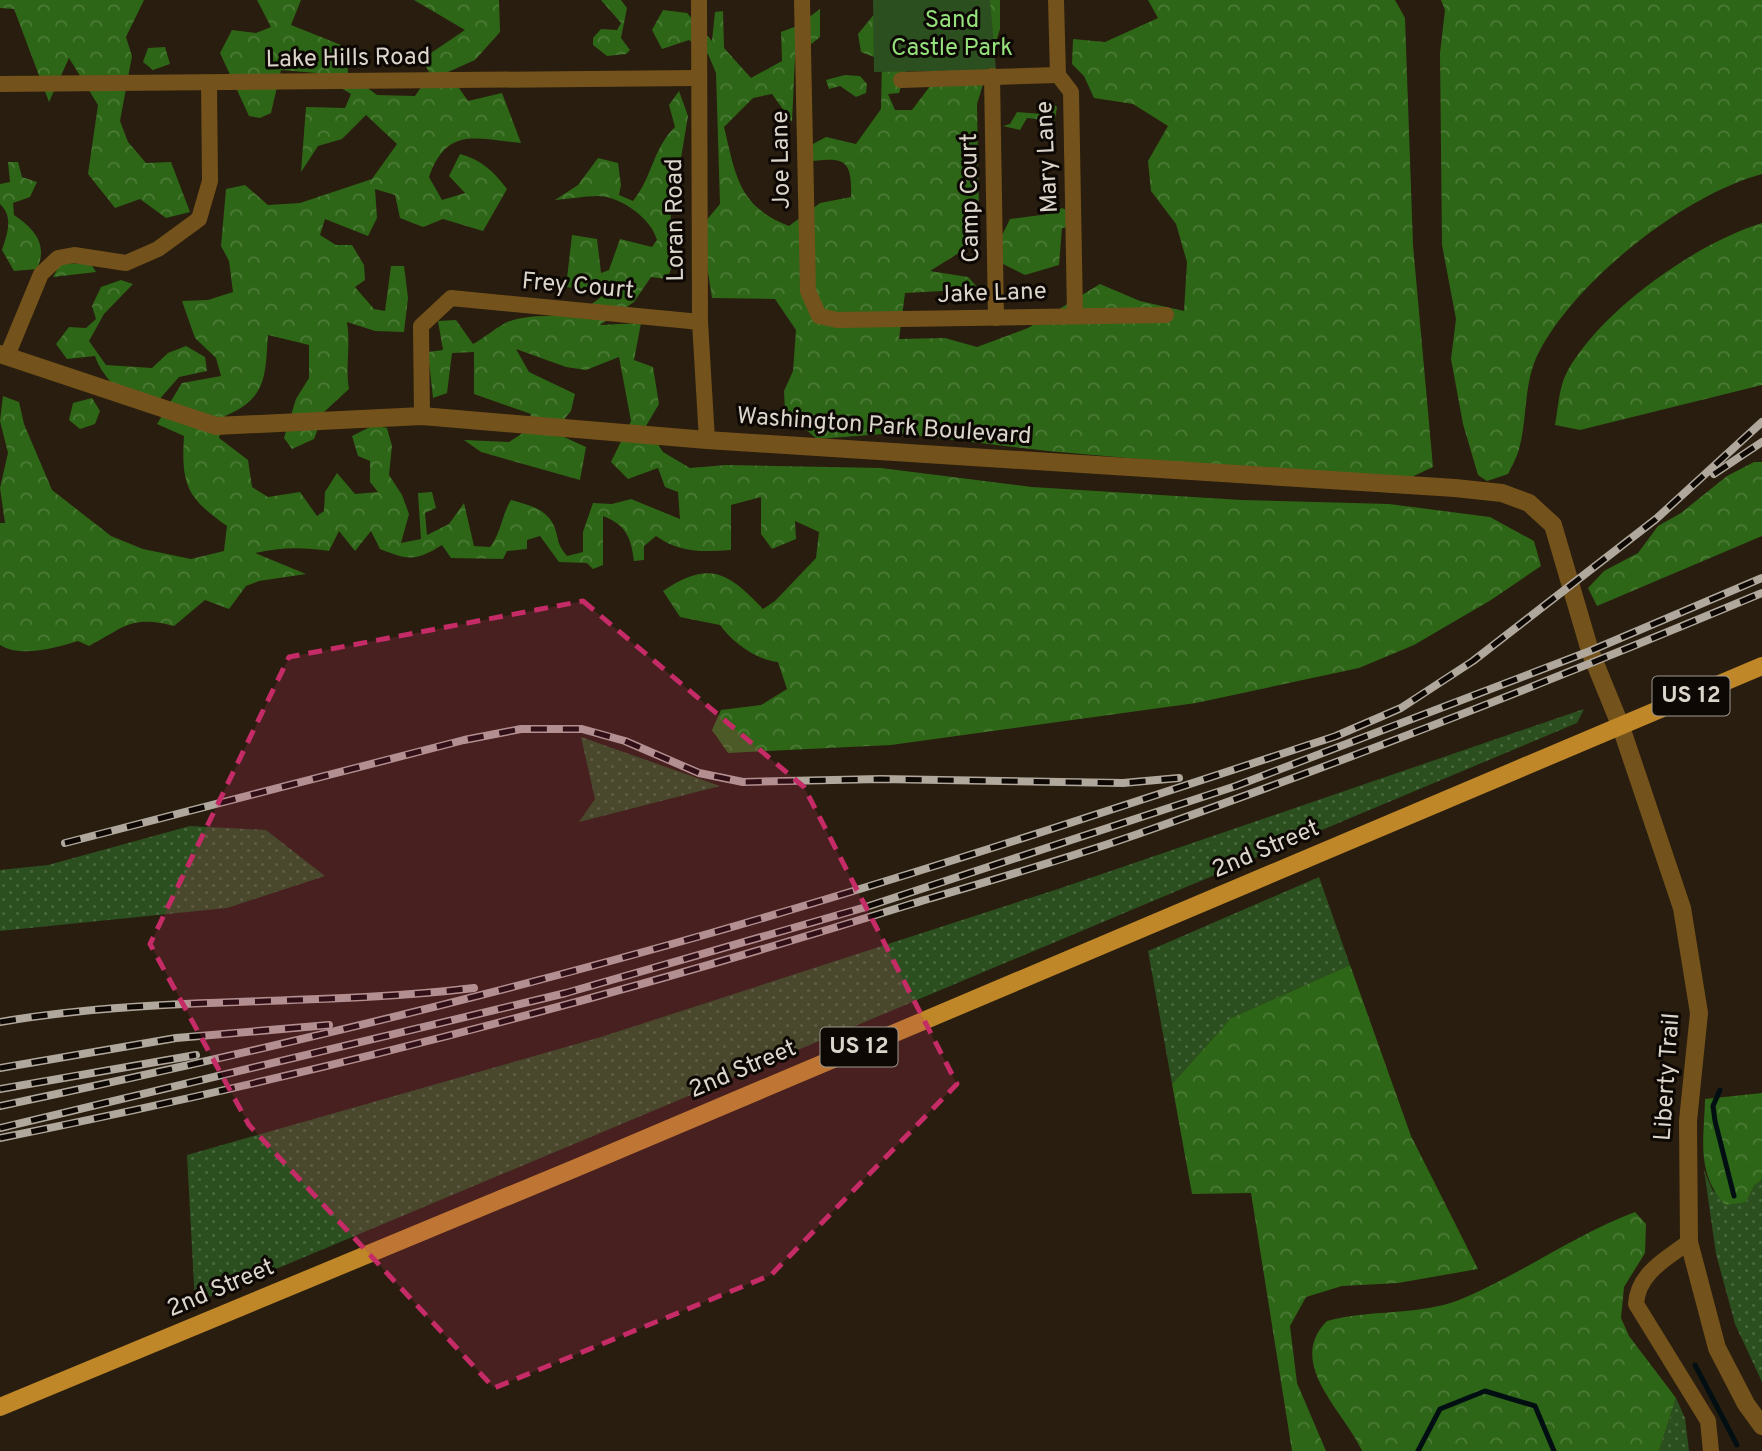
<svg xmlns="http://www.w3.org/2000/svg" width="1762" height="1451" viewBox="0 0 1762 1451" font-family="Overpass,sans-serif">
<defs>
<pattern id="grass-dots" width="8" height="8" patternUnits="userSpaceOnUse" patternTransform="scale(1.75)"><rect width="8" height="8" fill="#2b4f1f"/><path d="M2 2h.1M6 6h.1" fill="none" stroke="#49673e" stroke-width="1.8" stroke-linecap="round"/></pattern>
<pattern id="forest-crowns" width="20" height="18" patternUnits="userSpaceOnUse" patternTransform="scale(1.75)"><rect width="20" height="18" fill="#2e6617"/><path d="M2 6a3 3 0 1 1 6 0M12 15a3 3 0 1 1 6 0" fill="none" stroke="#4c7b37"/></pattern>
</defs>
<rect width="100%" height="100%" fill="#281d0e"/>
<g fill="url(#grass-dots)">
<path d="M 1584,709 L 1577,723 L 195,1303 L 187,1155 L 601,1037 L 1061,888 Z"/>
<path d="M 581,737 L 720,786 L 579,822 L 595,799 Z"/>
<path d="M 190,826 L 266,830 L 325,876 L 227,908 L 0,931 L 0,870 L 48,865 Z"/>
<path d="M 1319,877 L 1350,965 L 1231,1018 L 1172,1084 L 1148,951 Z"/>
<path d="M 1704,1170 L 1713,1191 L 1746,1202 L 1754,1186 L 1762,1179 L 1762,1382 L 1735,1324 L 1716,1254 Z"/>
<path d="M 1676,1398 L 1685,1418 L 1689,1451 L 1659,1451 Z"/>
</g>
<g fill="url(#forest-crowns)">
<path d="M 0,0 L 144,0 L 126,37 L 132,56 L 120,121 L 128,142 L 146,163 L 171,162 L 190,212 L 166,218 L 140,199 L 115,208 L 88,174 L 98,105 L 69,58 L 49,102 L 14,9 L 0,8 Z"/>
<path d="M 257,0 L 301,0 L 291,25 L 346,47 L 348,73 L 377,95 L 415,96 L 430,74 L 422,59 L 465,30 L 414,0 L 499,0 L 500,32 L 475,60 L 448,72 L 468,101 L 502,93 L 521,143 C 476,139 447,126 429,177 L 442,200 L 465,193 L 449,176 L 460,154 C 482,160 493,171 507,189 L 483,231 L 443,219 L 423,227 L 400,218 L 395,195 L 375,189 L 377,218 L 368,236 L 325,219 L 320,235 L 336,245 L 352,245 L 364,265 L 365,280 L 355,287 L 374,309 L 385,311 L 391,266 L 404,266 L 408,298 L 404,332 L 375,331 L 347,322 C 351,345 345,366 349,389 L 324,412 L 314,439 L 292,449 L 284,438 L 296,399 L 309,378 L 309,345 L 268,335 C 265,377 267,398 225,416 L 219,438 L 248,460 L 252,487 L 268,497 L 300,492 L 317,516 L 324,511 L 325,492 L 337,473 L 355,494 L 378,492 L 370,482 L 370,461 L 358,456 L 352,436 L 374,425 L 387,428 L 392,446 L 389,475 L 402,495 L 409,514 L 401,543 L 421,539 L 418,493 L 432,492 L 436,508 L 425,513 L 427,535 L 449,524 L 464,503 L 474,546 L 490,547 C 501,534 502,514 511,500 C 528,505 546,508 554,526 C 560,541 555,541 567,556 L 583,552 L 583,532 L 593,503 L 612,504 L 631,499 L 680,519 L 678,492 L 665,487 L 658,468 L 628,479 L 611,462 L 631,421 L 619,357 L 586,370 L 566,367 L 516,349 L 529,372 L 575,394 L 571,411 L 553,432 L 586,447 L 580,480 L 481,452 L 464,440 L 509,442 L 526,431 L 531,414 L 474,394 L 474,352 L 452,353 L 447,393 L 433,398 L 428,352 L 443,350 L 438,321 L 456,320 L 473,344 C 483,339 502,323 510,321 C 550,309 571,327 606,292 L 566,287 L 572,235 L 597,239 L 601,273 L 609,270 L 620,239 L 652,247 L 657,240 C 651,218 621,197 599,196 C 584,196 569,199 555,200 L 578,185 L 598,158 L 618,163 L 621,185 L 619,195 L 633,201 C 652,178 653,148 675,127 L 669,105 L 679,91 L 688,116 L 681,158 L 669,181 L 673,264 L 667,279 L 651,277 L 634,302 L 600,325 L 641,323 L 634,360 L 653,367 L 659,404 L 646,426 L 663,452 L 690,468 L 726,465 L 881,468 L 1032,487 L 1241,500 L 1389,504 L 1490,517 L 1534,541 L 1541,566 L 1491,600 L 1414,645 L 1359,668 L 1196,703 L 891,745 L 728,753 L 712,730 L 721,710 L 761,705 L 787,689 L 778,662 C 756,660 732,642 720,625 L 680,617 L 663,591 C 709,560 728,572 763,609 L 775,601 L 816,558 L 819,532 L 795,521 L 796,539 L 772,549 L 761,534 L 761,497 L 731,505 L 731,550 C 704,552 679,553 656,536 L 644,546 L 644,560 L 634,561 C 631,537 626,525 603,516 L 603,565 L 593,569 L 587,563 L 559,562 L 540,536 L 527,540 L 527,549 L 507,551 L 503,559 L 451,558 L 442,545 C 415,562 408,560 380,549 L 371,531 L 355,551 L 339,531 L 329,551 C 303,547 281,547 255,553 L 306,574 L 259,581 L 246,586 L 229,609 L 205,600 L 174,626 C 131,615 125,627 89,646 L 78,641 C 55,648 21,658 0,645 L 0,523 L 5,523 L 0,488 L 8,453 L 0,421 L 3,396 L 19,402 L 24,424 L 52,490 L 111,536 L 143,549 L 191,559 L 224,551 L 227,526 C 187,498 181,485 184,436 L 157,424 L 182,383 L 221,376 L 216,358 L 195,338 L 182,301 L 208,300 L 233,292 L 229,261 L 221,246 L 226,189 L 245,185 L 268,205 L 300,203 L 372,179 L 397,144 L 366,115 L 342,139 L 318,146 L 301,172 L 306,107 L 345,108 L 351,94 L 316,73 L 281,70 L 271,113 L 260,118 L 249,116 L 220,53 L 232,30 L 256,33 L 271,27 Z"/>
<path d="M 601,0 L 621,0 L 627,8 L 621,38 L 630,50 L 626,54 L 607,56 L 593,45 L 593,38 L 601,29 L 617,30 L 621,23 Z"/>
<path d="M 962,0 L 1000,0 L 1000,29 L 977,104 L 979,217 L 962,251 L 930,271 L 968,277 L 988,299 L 943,291 L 905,293 L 899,339 L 945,338 L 977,347 L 1028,328 L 1100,284 L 1140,301 L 1184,311 L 1187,262 L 1176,224 L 1151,191 L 1148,161 L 1168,126 L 1133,104 L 1094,98 L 1084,76 L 1072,64 L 1073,39 L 1105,42 L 1158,18 L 1148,0 L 1395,0 L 1405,18 L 1413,245 L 1433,467 L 1401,482 L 1048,451 L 895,433 L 817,439 L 785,412 L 784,391 L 793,371 L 796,330 L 775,299 L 712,298 L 704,247 L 705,222 L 720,204 L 716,73 L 708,54 L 689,40 L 662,49 L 652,30 L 663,10 L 687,13 L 712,41 L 715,12 L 723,11 L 724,48 L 751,78 L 782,61 L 781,32 L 797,26 L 820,9 L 820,37 L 795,57 L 792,122 L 772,94 L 753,98 L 724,127 C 736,176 738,206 789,226 L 820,203 L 851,197 C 853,154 840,158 803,162 L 798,152 L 826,137 L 856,144 L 881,109 L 882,60 L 861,52 L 858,34 L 880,7 L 916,37 L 899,93 L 888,94 L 895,110 L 912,110 L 933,82 L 957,58 Z"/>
<path d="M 1441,0 L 1762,0 L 1762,174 C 1684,195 1578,279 1540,350 C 1523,380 1528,417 1519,449 C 1517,457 1512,466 1508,474 L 1487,481 L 1478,475 L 1463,424 L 1451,359 L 1456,319 L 1442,245 L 1440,53 L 1445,10 Z"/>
<path d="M 165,47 L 170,64 L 153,70 L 143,62 L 148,48 Z"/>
<path d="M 845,75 L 860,76 L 867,84 L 866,93 L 856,97 L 840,86 L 829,89 L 826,80 Z"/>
<path d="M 1053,104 L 1057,107 C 1055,119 1054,131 1043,136 L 1040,131 L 1043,124 L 1036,119 L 1027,118 L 1020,130 L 1003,126 L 1010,124 L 1017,112 L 1041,114 Z"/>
<path d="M 8,162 L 18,162 L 22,177 L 37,182 L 30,197 L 13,203 L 14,215 C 35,229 48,245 37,269 L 14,271 L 2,250 C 7,234 14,217 0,204 L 0,184 L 10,182 Z"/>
<path d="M 1062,208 L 1078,216 L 1079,226 L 1062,228 L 1059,265 L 1025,275 L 991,258 L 1010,219 L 1049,214 Z"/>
<path d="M 1762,223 L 1762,385 L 1580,430 L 1555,425 C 1558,409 1559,386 1567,372 C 1600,311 1696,243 1762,223 Z"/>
<path d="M 61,263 L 91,264 L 96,272 L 53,277 Z"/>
<path d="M 121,280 L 133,284 L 104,314 L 89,341 L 106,365 L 152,368 L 168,353 L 186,346 L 205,357 L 207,371 L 179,377 L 150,410 C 128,402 102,378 95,356 L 67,359 L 56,344 L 69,327 L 86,328 L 96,319 L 92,306 L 101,287 Z"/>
<path d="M 92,398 L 100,411 L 95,424 L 80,429 L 69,420 L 73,403 Z"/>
<path d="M 1754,462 L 1762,462 L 1762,536 L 1597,606 L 1588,588 L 1604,571 L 1638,553 L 1658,526 L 1681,513 L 1727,476 Z"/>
<path d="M 1350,965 L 1411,1136 L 1478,1269 L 1398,1283 L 1342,1286 L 1306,1297 L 1290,1326 L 1297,1383 L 1326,1451 L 1292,1451 L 1251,1193 L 1192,1194 L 1172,1084 L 1231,1018 Z"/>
<path d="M 1762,1093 L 1762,1179 L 1754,1186 L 1746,1202 L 1725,1205 C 1696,1172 1704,1141 1705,1099 Z"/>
<path d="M 1635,1212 L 1646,1224 L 1645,1253 L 1624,1287 L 1621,1318 L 1629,1336 L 1676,1398 L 1659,1451 L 1362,1451 C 1344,1411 1285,1363 1327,1321 C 1370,1309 1418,1316 1459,1300 C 1520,1275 1574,1235 1635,1212 Z"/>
</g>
<path fill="#2b4f1f" d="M 873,0 L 990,0 L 996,70 L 874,72 Z"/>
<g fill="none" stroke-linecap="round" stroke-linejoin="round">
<g stroke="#010f13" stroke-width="5">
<path d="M 1720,1090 L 1713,1106 L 1715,1121 L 1734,1196"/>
<path d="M 1695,1365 L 1737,1445"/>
<path d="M 1418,1451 L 1440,1409 L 1485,1391 L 1535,1406 L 1554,1451"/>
</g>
<g stroke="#74521b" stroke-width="16">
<path d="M 699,0 L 700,322 L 707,440"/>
<path d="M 802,0 L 808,291 L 819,316 L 837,320 L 1166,315"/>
<path d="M 1056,0 L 1058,75 L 1071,92 L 1075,314"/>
<path d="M 992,76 L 996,318"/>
<path d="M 901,80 L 1058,75"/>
<path d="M 0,84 L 697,78"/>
<path d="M 7,356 L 41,274 L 58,258 L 74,255 L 126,263 L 158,249 L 199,219 L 210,181 L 209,83"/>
<path d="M 422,416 L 421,326 L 451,298 L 700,322"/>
<path d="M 1689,1242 C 1666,1259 1638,1273 1636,1304 L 1708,1421 L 1711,1451"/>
</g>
<path stroke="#74521b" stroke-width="18" d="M 0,354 L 216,426 L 422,416 L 707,440 L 1455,488 L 1502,493 L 1529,503 L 1553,525 L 1590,651 L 1621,727 L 1682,908 L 1699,1013 L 1688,1121 L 1689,1242 L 1717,1348 L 1746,1404 L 1762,1426"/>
<path stroke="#bf8728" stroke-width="18" d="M 0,1407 L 583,1165 L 1762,666"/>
<g stroke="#b0a89d" stroke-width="8">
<g id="rail">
<path d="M 1714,474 L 1762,442"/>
<path d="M 65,843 L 464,740 L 521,729 L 582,729 L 625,741 L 699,773 L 743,782 L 880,779 L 1123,783 L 1179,778"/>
<path d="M 0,1022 C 157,995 317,1007 474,988"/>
<path d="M 0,1068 L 176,1038 L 329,1025"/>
<path d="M 0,1089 L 196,1055"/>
<path d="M 0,1106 C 239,1056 476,1000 711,933 C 921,873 1129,804 1336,736 L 1401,708 L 1473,661 L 1656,519 L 1762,422"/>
<path d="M 0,1128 L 566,993 L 866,907 L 1236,786 L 1590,651 L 1762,578"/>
<path d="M 0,1138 C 306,1077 610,998 908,905 C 985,882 1063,860 1138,834 C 1349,760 1556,679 1762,593"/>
</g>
</g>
<use href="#rail" stroke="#0d0804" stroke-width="5" stroke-dasharray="16" stroke-linecap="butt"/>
</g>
<path fill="#c52b66" fill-opacity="0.2" stroke="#c52b66" stroke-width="5" stroke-dasharray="14 9" stroke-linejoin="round" d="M 583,601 L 804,787 L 957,1084 L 771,1275 L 494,1388 L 249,1125 L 150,944 L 289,657 Z"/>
<g text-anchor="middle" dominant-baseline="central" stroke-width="6" stroke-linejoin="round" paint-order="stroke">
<g fill="#0d0804" stroke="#9e988f" stroke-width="2">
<rect x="1652.5" y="676.5" width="77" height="39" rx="5"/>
<rect x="820.5" y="1027.5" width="77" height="39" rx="5"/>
</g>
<g font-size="23" font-weight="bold" fill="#dcd5cb">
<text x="1691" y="696">US 12</text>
<text x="859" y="1047">US 12</text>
</g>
<g font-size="24" fill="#95e17b" stroke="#0d0804">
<text x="952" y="21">Sand<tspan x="952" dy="28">Castle Park</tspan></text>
</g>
<g font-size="24" fill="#dcd5cb" stroke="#0d0804">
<text transform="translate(348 59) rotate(-1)">Lake Hills Road</text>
<text transform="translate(1048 157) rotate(-93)">Mary Lane</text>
<text transform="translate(782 160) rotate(-91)">Joe Lane</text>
<text transform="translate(971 198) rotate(-91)">Camp Court</text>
<text transform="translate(676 220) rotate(-91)">Loran Road</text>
<text transform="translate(578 287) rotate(5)">Frey Court</text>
<text transform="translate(992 294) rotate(-2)">Jake Lane</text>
<text transform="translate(884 427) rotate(4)">Washington Park Boulevard</text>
<text transform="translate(1266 850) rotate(-23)">2nd Street</text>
<text transform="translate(743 1070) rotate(-23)">2nd Street</text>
<text transform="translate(1668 1077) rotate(-86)">Liberty Trail</text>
<text transform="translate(221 1289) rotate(-23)">2nd Street</text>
</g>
</g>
</svg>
